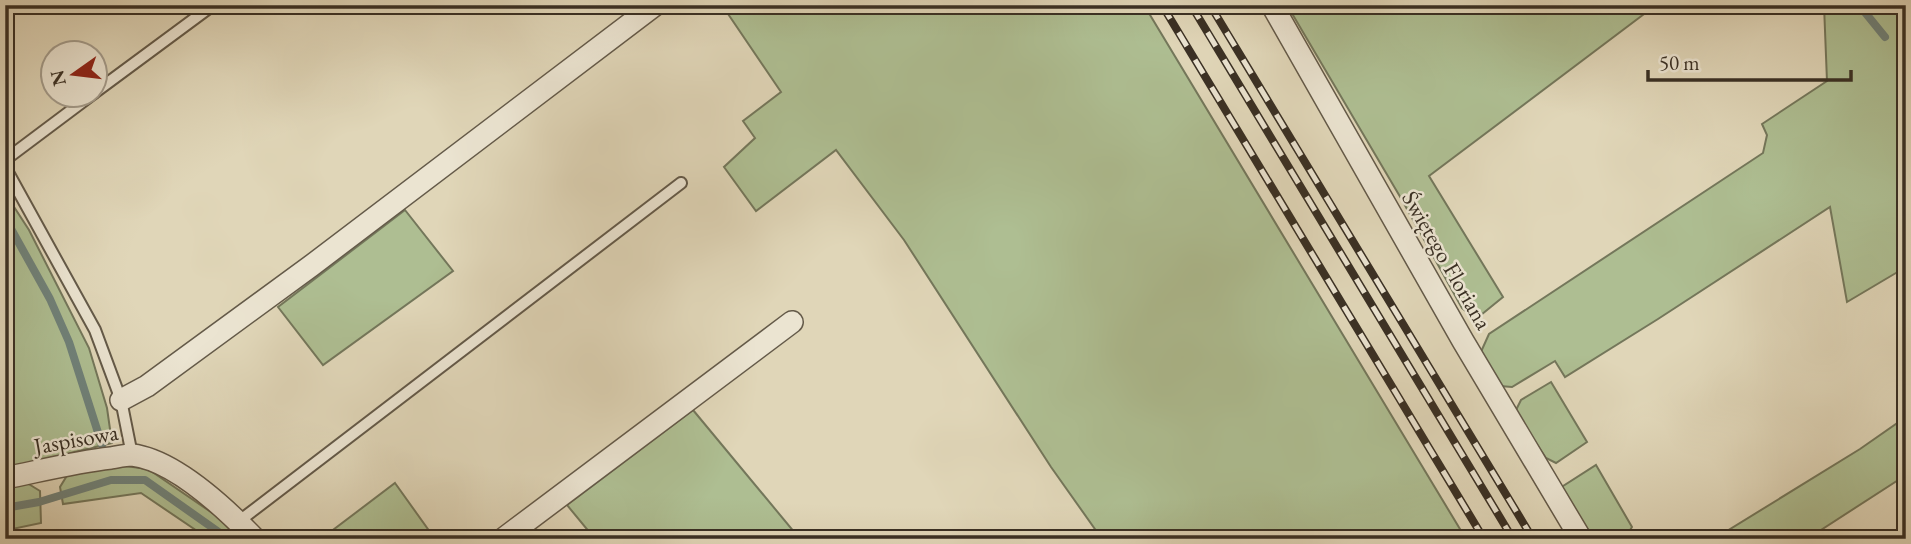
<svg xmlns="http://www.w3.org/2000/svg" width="1911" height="544" viewBox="0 0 1911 544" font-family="'EB Garamond',serif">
<rect width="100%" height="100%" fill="#e0d6b8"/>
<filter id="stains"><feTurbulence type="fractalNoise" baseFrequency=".00286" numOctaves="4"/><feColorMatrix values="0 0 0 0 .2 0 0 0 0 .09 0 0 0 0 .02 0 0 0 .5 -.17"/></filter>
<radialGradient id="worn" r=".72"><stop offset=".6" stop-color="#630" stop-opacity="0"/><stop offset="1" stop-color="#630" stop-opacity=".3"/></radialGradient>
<g fill="#aebe92" stroke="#74775b" stroke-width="2">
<path d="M 722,5 L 1144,5 L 1466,539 L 1102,539 L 1051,467 L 904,240 L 836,150 L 756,211 L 724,167 L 755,138 L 743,121 L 781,92 Z"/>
<path d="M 1287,5 L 1656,5 L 1429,176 L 1503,297 L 1476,319 L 1462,308 L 1402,200 Z"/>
<path d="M 1824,5 L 1906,5 L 1906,267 L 1847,302 L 1830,207 L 1658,319 L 1565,377 L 1555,361 L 1512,387 L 1500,386 L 1480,354 L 1489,334 L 1763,153 L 1767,135 L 1762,124 L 1827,81 Z"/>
<path d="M 5,193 L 29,230 L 89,348 L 107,408 L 112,443 L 5,469 Z"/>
<path d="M 405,210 L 453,271 L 323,365 L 278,307 Z"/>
<path d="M 1551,382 L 1587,442 L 1556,463 L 1546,458 L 1515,412 L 1521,400 Z"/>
<path d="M 693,410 L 800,539 L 595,539 L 567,505 Z"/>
<path d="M 1906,417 L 1906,475 L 1807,539 L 1714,539 L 1860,449 Z"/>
<path d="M 1596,465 L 1632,527 L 1624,539 L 1594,539 L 1560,488 Z"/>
<path d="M 125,466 L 148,469 L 227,523 L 240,539 L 209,539 L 141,493 L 63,504 L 60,487 L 68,474 Z"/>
<path d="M 27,483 L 40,491 L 41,523 L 12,529 L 12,539 L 5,539 L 5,487 Z"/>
<path d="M 395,483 L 435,539 L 321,539 Z"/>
</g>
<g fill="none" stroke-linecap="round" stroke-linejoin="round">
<g stroke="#70827a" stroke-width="8">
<path d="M 1859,5 L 1885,37"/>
<path d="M 5,218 L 50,299 L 69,342 L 102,445"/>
<path d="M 5,508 L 39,502 L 111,480 L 145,480 L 220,533 L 225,539"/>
</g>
<g stroke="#645a49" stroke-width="14">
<g id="lane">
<path d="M 94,93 L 213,5"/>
<path d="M 5,160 L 93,94"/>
<path d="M 5,167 L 95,330 L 121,400 L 132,455"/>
<path d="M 238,522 L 681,183"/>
</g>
</g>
<g stroke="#645a49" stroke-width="24">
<g id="street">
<path d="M 1272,5 L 1463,341 L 1581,539"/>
<path d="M 121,400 L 147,386 L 311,266 L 655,5"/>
<path d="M 5,478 C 40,471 75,462 111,458 C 117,457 126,455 132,455 C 175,460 226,509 255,539"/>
<path d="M 503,539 L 792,322"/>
</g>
</g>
<use href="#lane" stroke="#ebe4d1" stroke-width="10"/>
<use href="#street" stroke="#ebe4d1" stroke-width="21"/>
<g stroke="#3a3024" stroke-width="8">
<g id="rail">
<path d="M 1162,5 L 1484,539"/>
<path d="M 1191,5 L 1513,539"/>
<path d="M 1210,5 L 1533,539"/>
</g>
</g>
<use href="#rail" stroke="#ebe4d1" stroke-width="5" stroke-dasharray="16" stroke-linecap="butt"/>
</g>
<g text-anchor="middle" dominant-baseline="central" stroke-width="5" stroke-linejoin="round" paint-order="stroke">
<g font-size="23" fill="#3a3024" stroke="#ebe4d1">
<text transform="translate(1447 260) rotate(60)">Świętego Floriana</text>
<text transform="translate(76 439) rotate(-10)">Jaspisowa</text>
</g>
</g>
<rect width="1911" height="544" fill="none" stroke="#e0d6b8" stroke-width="28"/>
<rect x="7" y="7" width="1897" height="530" fill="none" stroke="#3a3024" stroke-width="3.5"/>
<rect x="14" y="14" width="1883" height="516" fill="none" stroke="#3a3024" stroke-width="2"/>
<g transform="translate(74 74) rotate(256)"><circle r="33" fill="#ebe4d1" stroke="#a49c8c" stroke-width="2"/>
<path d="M0-5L12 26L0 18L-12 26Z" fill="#8f2418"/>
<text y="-10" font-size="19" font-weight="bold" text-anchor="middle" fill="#3a3024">N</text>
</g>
<path d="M1648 70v10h203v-10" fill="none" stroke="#3a3024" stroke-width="3.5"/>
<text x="1659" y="70" font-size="21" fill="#3a3024" stroke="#ebe4d1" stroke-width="5" paint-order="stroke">50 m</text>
<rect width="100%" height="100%" filter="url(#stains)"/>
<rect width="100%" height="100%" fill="url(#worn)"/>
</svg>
